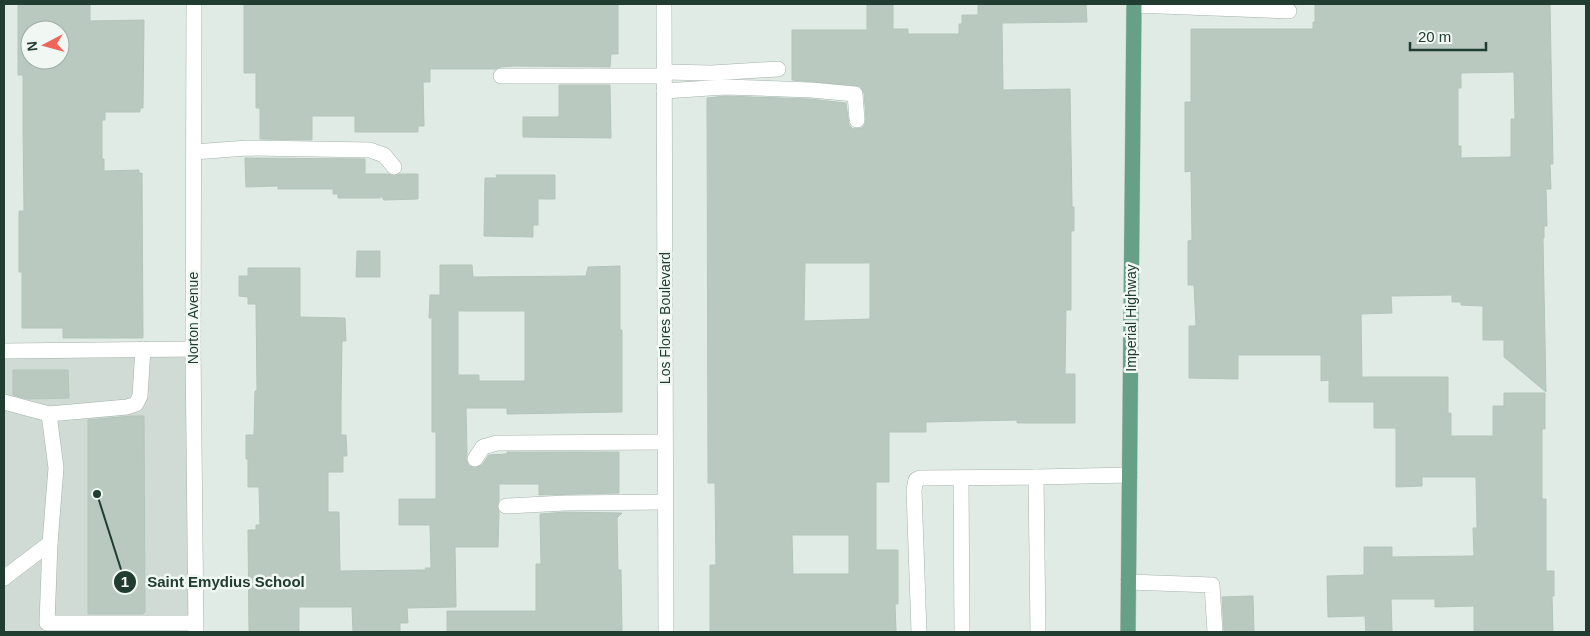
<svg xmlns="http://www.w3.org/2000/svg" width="1590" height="636" viewBox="0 0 1590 636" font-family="Arial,sans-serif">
<rect width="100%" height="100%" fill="#e1ebe5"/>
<path fill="#cfdbd4" d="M 188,354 L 192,632 L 4,632 L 4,355 Z"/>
<g fill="#b9c9c0" stroke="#b3c5bb" fill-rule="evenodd">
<path d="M 18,4 L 90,4 L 90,21 L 144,20 L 143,108 L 140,108 L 140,112 L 105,112 L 105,120 L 102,120 L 102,159 L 104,159 L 104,171 L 139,170 L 139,173 L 142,173 L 143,338 L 63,338 L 63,328 L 22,328 L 22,272 L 19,272 L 19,211 L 24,211 L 23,128 L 23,75 L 18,75 ZM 30,30 L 60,30 L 60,60 L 30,60 Z"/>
<path d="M 244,4 L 618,4 L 618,54 L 611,54 L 610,67 L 514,66 L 501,67 L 495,69 L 430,69 L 430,82 L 423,82 L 424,126 L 418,126 L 418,132 L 355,132 L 355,116 L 312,116 L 312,140 L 260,139 L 260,108 L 256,108 L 256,73 L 244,73 Z"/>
<path d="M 867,4 L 893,4 L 893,29 L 908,29 L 908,34 L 959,34 L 959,24 L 962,24 L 962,15 L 978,15 L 978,4 L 1086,4 L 1087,22 L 1002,23 L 1003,90 L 1070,89 L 1072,204 L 1072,207 L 1074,207 L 1074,231 L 1071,231 L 1071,310 L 1066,310 L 1065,374 L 1075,374 L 1075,423 L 1017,423 L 1017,420 L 926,422 L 926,432 L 889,432 L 889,482 L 876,482 L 876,550 L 898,550 L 898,604 L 895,604 L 896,632 L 710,632 L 710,565 L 716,565 L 715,483 L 708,483 L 707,98 L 725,96 L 810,99 L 846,103 L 849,125 L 853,129 L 862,128 L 865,124 L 866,119 L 864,93 L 860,86 L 792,80 L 792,30 L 867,30 ZM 805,263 L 870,263 L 870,319 L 804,321 ZM 792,535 L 849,535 L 849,574 L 793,574 Z"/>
<path d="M 1315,4 L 1550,4 L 1553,164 L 1550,164 L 1551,189 L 1546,189 L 1547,226 L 1544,226 L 1544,238 L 1543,238 L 1546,392 L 1504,357 L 1504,340 L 1483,340 L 1483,306 L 1461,305 L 1461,302 L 1452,302 L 1452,295 L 1391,296 L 1392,313 L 1361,314 L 1362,377 L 1448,377 L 1448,413 L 1451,413 L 1451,436 L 1493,436 L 1493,406 L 1504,406 L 1504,393 L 1545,393 L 1545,429 L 1542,429 L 1542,499 L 1546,499 L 1546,571 L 1554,571 L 1554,596 L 1552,596 L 1553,632 L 1474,632 L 1474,606 L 1435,607 L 1435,599 L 1391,599 L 1392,632 L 1366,632 L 1365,616 L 1328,617 L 1327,576 L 1364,575 L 1364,547 L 1392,547 L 1392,557 L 1474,556 L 1473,528 L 1477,528 L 1476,477 L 1422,477 L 1422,486 L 1396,487 L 1396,428 L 1374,428 L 1374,402 L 1329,402 L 1329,380 L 1321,381 L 1321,355 L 1238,355 L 1238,379 L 1189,378 L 1189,326 L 1196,326 L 1194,285 L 1188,285 L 1188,241 L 1192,240 L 1191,171 L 1185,172 L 1185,102 L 1191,102 L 1191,29 L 1313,29 L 1313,22 L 1315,22 ZM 1514,72 L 1515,119 L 1511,119 L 1511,157 L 1461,158 L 1461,146 L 1458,146 L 1458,88 L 1461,88 L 1461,73 Z"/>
<path d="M 559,85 L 610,85 L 611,138 L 523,137 L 523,117 L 559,117 Z"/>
<path d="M 245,158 L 365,159 L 365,174 L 388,174 L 395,176 L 400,174 L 418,174 L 418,199 L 384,200 L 380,195 L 380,198 L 338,198 L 338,194 L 333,194 L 333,189 L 278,189 L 278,186 L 246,187 Z"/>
<path d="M 496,175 L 555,175 L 555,199 L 538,199 L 538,225 L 533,225 L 533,237 L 484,236 L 485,178 L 497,178 Z"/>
<path d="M 357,251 L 380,251 L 380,277 L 356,277 Z"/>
<path d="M 440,265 L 472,265 L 473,277 L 586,276 L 588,267 L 620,266 L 620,330 L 622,330 L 622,412 L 507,414 L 507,408 L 466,408 L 467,454 L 466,459 L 469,466 L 475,468 L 482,465 L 489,455 L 507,454 L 507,452 L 619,452 L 619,493 L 539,495 L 539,484 L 499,484 L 499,500 L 497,506 L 499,512 L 498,547 L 455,547 L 456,607 L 407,608 L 408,623 L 400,623 L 400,632 L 353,632 L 352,607 L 299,607 L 299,632 L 249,632 L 248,530 L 256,530 L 256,525 L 260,525 L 259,487 L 248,487 L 248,459 L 246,459 L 246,435 L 254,435 L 255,391 L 257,391 L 256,304 L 248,304 L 248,297 L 239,296 L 239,276 L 248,276 L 248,268 L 300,268 L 300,317 L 345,318 L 346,341 L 342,341 L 341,404 L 341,435 L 346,435 L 347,456 L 343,456 L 343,472 L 328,472 L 328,512 L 339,512 L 340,571 L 426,570 L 425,568 L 431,568 L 430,525 L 399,525 L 399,499 L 436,499 L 436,432 L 432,432 L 432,318 L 429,318 L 430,295 L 440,295 ZM 458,311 L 525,311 L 525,381 L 479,381 L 479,375 L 458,375 Z"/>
<path d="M 13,370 L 68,370 L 69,398 L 28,399 L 13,395 Z"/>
<path d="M 131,416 L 144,416 L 145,612 L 143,614 L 88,614 L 88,420 Z"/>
<path d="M 565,512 L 622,513 L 617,518 L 618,570 L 621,570 L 622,632 L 447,632 L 447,611 L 536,611 L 536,564 L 541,564 L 540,514 Z"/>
<path d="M 1253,596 L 1254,632 L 1224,632 L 1222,597 Z"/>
</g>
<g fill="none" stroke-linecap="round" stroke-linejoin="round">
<g stroke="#a4b3ab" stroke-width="16">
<g id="minor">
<path d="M 194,4 L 193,349 L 196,632"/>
<path d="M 664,4 L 666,632"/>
<path d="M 1134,5 L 1289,11"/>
<path d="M 664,72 L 712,73 L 778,69"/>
<path d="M 501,76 L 664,76"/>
<path d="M 664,91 L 725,87 L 811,90 L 855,94 L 857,120"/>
<path d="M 194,152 L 247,148 L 370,150 L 384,155 L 394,167"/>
<path d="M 4,351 L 193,349"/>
<path d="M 4,402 L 49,414 L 127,407 L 136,404 L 140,396 L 143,349"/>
<path d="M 49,414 L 56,468 L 50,543 L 47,623 L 195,623"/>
<path d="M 475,459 L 483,447 L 497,443 L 665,442"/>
<path d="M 1036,477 L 1130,475"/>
<path d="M 961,478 L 962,632"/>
<path d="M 506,506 L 565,503 L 665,502"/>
<path d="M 4,578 L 50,543"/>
<path d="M 1128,582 L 1212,585 L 1215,632"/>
<path d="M 919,632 L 914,490 L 916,480 L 920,478 L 1036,477 L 1038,632"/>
</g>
</g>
<g stroke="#c1c8c5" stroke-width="16">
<path id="major" d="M 1128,632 L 1134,4"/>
</g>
<use href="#minor" stroke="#fff" stroke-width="15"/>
<use href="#major" stroke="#66a187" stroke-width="15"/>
</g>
<g text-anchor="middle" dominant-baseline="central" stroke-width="5" stroke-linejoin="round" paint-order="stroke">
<g font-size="14" fill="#213c30" stroke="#f1f8f3">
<text transform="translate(193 318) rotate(-90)">Norton Avenue</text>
<text transform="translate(665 318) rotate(-90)">Los Flores Boulevard</text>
<text transform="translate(1131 318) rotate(-90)">Imperial Highway</text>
</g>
</g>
<path fill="none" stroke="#213c30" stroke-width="2" d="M97 494L125 582"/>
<g fill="#213c30" stroke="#f1f8f3" stroke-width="2">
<circle cx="97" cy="494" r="5"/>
<circle cx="125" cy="582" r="12"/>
</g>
<g font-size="15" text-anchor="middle" font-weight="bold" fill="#fff">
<text x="125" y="587">1</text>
</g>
<g font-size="15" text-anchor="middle" font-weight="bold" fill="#213c30" stroke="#f1f8f3" stroke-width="5" stroke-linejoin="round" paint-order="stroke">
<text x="226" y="587">Saint Emydius School</text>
</g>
<rect width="1590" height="636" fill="none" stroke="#213c30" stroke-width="10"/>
<g transform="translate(45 45) rotate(264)"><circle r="24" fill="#f1f8f3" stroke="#9eada5"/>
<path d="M0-4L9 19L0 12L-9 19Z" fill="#f16459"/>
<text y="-8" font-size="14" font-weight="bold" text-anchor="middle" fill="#213c30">N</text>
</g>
<path d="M1410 42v8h76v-8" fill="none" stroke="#213c30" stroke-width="2.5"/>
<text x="1418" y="42" font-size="15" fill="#213c30" stroke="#f1f8f3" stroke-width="4" paint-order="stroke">20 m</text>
</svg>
